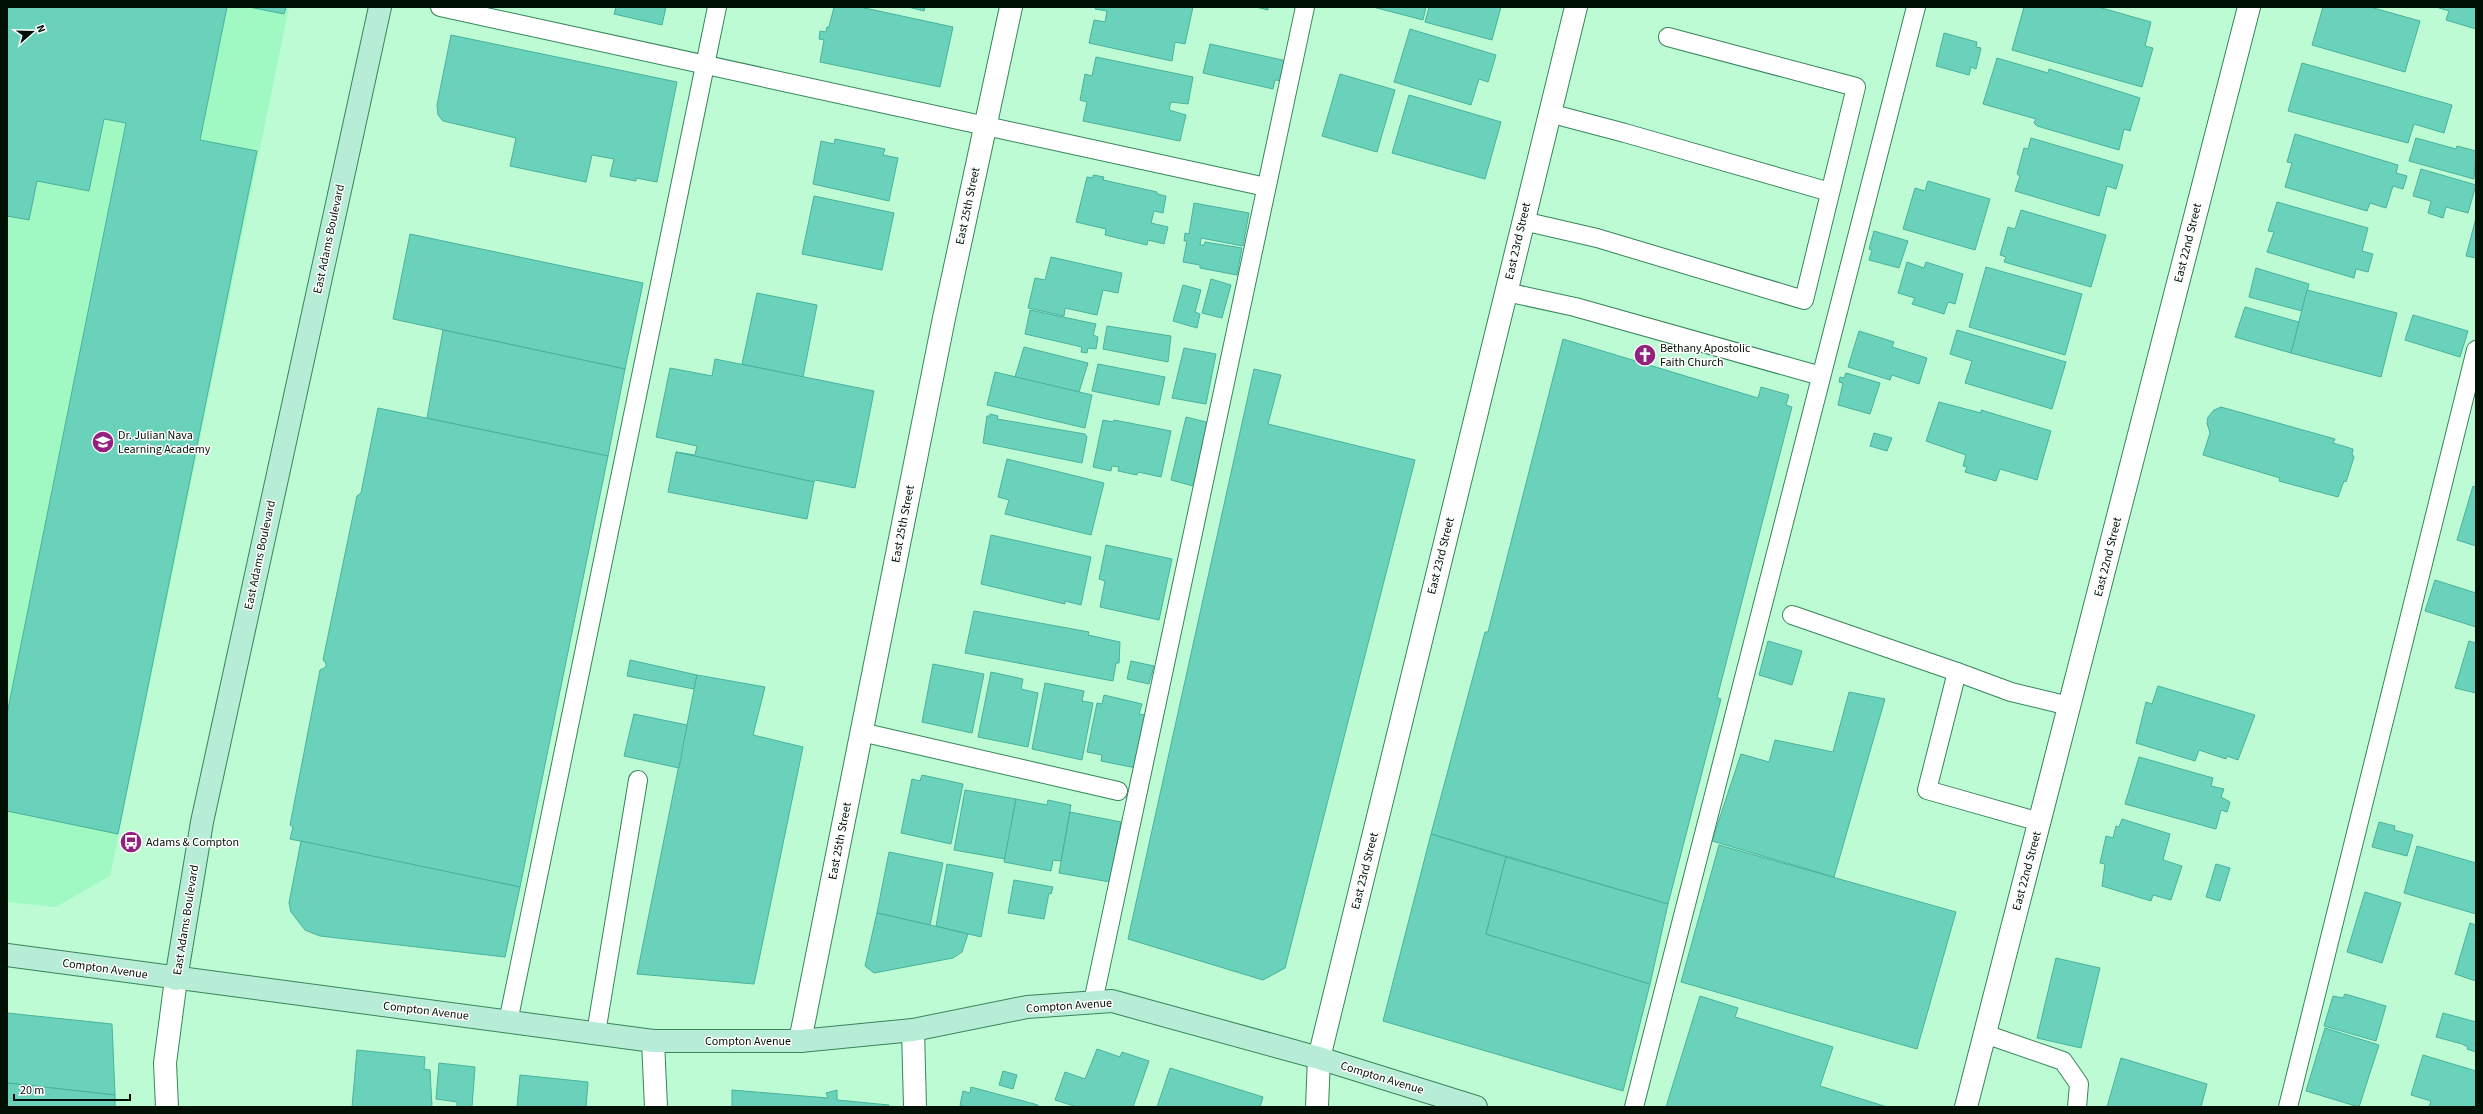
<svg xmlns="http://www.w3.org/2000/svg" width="2483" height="1114" viewBox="0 0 2483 1114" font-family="'Source Sans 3',sans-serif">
<rect width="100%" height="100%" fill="#bdfbd4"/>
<path fill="#a0f8c3" d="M 7,7 L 289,7 L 110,876 L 56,907 L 7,902 Z"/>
<g fill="#6ad2ba" stroke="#49b29c">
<path d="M 7,7 L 227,7 L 200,140 L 257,151 L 118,834 L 7,811 L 7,714 L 126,123 L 104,119 L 89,191 L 37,181 L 29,220 L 7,216 Z"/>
<path d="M 249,7 L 286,7 L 284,14 Z"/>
<path d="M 616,7 L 666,7 L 662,25 L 614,14 Z"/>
<path d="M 834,7 L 860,7 L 953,27 L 940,87 L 820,62 L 824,40 L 819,39 L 820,31 L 826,32 L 827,27 L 829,27 Z"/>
<path d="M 908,7 L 925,7 L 924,11 Z"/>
<path d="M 1096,7 L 1193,7 L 1185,44 L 1175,42 L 1172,61 L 1089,43 L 1094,20 L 1105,22 L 1107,11 L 1095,9 Z"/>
<path d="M 1256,7 L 1268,7 L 1268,10 Z"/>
<path d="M 1373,7 L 1426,7 L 1423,20 Z"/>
<path d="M 1429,7 L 1501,7 L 1492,40 L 1425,22 Z"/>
<path d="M 2024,7 L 2098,7 L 2151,22 L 2145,46 L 2153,48 L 2142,87 L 2012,50 Z"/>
<path d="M 2323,7 L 2370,7 L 2420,21 L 2405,72 L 2312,45 Z"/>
<path d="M 2436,7 L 2476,7 L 2476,29 L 2446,20 L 2449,11 Z"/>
<path d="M 1410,29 L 1496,55 L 1488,82 L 1479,79 L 1471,105 L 1394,82 Z"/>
<path d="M 1944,33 L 1977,42 L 1976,47 L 1981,48 L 1976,69 L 1971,67 L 1969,75 L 1936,66 Z"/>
<path d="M 451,35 L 677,82 L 657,182 L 636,178 L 636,181 L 610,176 L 614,159 L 592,155 L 586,182 L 510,166 L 516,138 L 443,121 L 438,115 L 437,105 Z"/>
<path d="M 1210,44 L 1287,61 L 1282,81 L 1275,80 L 1273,89 L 1203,73 Z"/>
<path d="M 1096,57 L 1193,77 L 1188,104 L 1171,102 L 1169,110 L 1186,115 L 1180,141 L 1083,121 L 1087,102 L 1080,100 L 1085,74 L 1092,76 Z"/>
<path d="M 1997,58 L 2048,73 L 2049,69 L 2140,98 L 2130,131 L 2124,129 L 2119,150 L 2037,126 L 2034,123 L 2036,119 L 1983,104 Z"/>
<path d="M 2302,63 L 2452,105 L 2444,133 L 2414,124 L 2408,143 L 2288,111 Z"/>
<path d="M 1340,74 L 1395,90 L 1377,152 L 1322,136 Z"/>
<path d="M 1409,95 L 1501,122 L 1485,179 L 1392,153 Z"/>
<path d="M 2295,134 L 2398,165 L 2396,173 L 2407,176 L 2403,189 L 2393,186 L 2386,208 L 2370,203 L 2367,211 L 2285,187 L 2292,163 L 2287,162 Z"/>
<path d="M 2031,138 L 2123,165 L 2116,189 L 2107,186 L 2099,216 L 2015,191 L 2020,176 L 2017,174 L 2024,148 L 2028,149 Z"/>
<path d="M 2416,138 L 2456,149 L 2457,146 L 2476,151 L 2474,179 L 2409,161 Z"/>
<path d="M 835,139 L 885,149 L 883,155 L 898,158 L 889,201 L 813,184 L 821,141 L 834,144 Z"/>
<path d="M 2421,169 L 2476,185 L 2468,213 L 2446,207 L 2443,218 L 2428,213 L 2431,201 L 2413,196 Z"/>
<path d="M 1093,175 L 1104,177 L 1103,180 L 1157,192 L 1157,194 L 1166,196 L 1163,213 L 1154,211 L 1151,223 L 1168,227 L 1164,244 L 1148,240 L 1147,245 L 1105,235 L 1106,229 L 1076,222 L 1087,177 L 1093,178 Z"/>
<path d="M 1928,181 L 1990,199 L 1975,250 L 1903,229 L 1915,188 L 1925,191 Z"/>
<path d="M 814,196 L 894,213 L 882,270 L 802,254 Z"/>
<path d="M 2277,202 L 2368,228 L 2362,251 L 2373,254 L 2368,272 L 2356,269 L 2354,278 L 2267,252 L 2274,232 L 2268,231 Z"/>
<path d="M 1194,203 L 1249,213 L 1243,246 L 1201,238 L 1200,245 L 1204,245 L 1205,242 L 1242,248 L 1237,275 L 1200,268 L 1200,265 L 1183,262 L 1187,241 L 1184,241 L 1185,233 L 1189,234 Z"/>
<path d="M 2021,210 L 2106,235 L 2091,287 L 2004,262 L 2006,257 L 2000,255 L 2008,227 L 2015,229 Z"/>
<path d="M 2476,218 L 2476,258 L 2466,256 Z"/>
<path d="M 1874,231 L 1908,241 L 1899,268 L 1869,260 L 1872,250 L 1869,249 Z"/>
<path d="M 410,234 L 643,283 L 625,369 L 393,319 Z"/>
<path d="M 1051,257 L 1122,273 L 1118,293 L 1103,290 L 1097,315 L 1065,308 L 1064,316 L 1028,308 L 1035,278 L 1045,280 Z"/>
<path d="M 1907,262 L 1924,268 L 1926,262 L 1963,274 L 1955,304 L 1948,302 L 1944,314 L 1912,304 L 1915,298 L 1898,293 Z"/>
<path d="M 1986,267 L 2082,294 L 2065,355 L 1969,327 Z"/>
<path d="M 2256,268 L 2309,284 L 2302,311 L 2249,297 Z"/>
<path d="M 1211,279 L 1231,285 L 1222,318 L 1202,313 Z"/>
<path d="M 1183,285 L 1201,290 L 1195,312 L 1200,314 L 1197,328 L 1173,321 Z"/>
<path d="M 2307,290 L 2397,313 L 2381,377 L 2291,353 Z"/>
<path d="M 757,293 L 817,305 L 803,377 L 742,364 Z"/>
<path d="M 2245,307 L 2299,322 L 2291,353 L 2235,337 Z"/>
<path d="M 1030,310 L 1096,324 L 1093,335 L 1098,337 L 1096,349 L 1088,348 L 1087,353 L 1081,352 L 1082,347 L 1025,334 Z"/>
<path d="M 2413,315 L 2468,331 L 2460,357 L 2405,340 Z"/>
<path d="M 1107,326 L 1171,336 L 1168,362 L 1103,349 Z"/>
<path d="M 443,330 L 625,369 L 608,456 L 427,418 Z"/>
<path d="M 1957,330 L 2066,362 L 2052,409 L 1965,383 L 1972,361 L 1950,354 Z"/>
<path d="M 1859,331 L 1894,342 L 1892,347 L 1927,358 L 1919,384 L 1892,375 L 1890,380 L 1848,367 Z"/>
<path d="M 1563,339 L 1758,398 L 1761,387 L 1789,395 L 1786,405 L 1792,407 L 1717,698 L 1721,699 L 1668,904 L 1431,834 L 1485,632 L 1488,632 Z"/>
<path d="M 1024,347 L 1088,363 L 1079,392 L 1015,377 Z"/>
<path d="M 1184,348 L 1216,354 L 1206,404 L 1172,398 Z"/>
<path d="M 715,359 L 874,391 L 855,488 L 815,480 L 814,482 L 676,452 L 695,455 L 697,446 L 656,437 L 670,368 L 712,376 Z"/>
<path d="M 1098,364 L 1165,377 L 1159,405 L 1092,391 Z"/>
<path d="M 1254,369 L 1281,375 L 1268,424 L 1415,460 L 1285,968 L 1263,980 L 1128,939 Z"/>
<path d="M 995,372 L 1092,395 L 1085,428 L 987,405 Z"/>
<path d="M 1846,373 L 1880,383 L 1870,414 L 1838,405 L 1843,383 L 1839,382 L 1840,377 L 1844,378 Z"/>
<path d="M 1939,402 L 1981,413 L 1981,410 L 2051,431 L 2037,480 L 2000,469 L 1996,481 L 1965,472 L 1967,467 L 1963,466 L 1966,455 L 1926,441 Z"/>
<path d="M 2221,407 L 2335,439 L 2333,443 L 2353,449 L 2352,454 L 2354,457 L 2346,482 L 2344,481 L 2338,497 L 2279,481 L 2280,478 L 2203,455 L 2210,433 L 2207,423 L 2208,417 L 2214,410 Z"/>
<path d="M 378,408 L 608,456 L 520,887 L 290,839 L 293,827 L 290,825 L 320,670 L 326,667 L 326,663 L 323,660 L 357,496 L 361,493 Z"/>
<path d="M 990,414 L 998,416 L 997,419 L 1085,434 L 1087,437 L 1082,463 L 983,443 L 987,416 L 990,416 Z"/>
<path d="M 1186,417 L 1210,423 L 1197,487 L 1171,480 Z"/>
<path d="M 1103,420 L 1113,422 L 1114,420 L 1171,431 L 1161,477 L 1138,472 L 1137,475 L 1118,471 L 1119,467 L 1112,466 L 1111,471 L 1093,467 Z"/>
<path d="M 1874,433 L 1892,438 L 1887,451 L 1870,446 Z"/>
<path d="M 676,452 L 814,482 L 807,519 L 668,492 Z"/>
<path d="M 1007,459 L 1104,483 L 1091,535 L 1005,514 L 1009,500 L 998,497 Z"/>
<path d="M 2473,486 L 2476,487 L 2476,546 L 2457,540 Z"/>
<path d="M 991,535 L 1091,557 L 1081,605 L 1065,601 L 1065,604 L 981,584 Z"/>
<path d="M 1106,545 L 1172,559 L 1159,620 L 1100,607 L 1105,581 L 1099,579 Z"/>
<path d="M 2435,580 L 2476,593 L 2476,627 L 2425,611 Z"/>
<path d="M 974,611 L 1089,632 L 1088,635 L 1120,642 L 1119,663 L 1116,663 L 1113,681 L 965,653 Z"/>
<path d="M 1768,641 L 1802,651 L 1792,685 L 1759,675 Z"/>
<path d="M 2469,641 L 2476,643 L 2476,693 L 2455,688 Z"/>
<path d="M 630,660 L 697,675 L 694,689 L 627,676 Z"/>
<path d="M 1131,661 L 1154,666 L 1149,684 L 1127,679 Z"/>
<path d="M 933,664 L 984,674 L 972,733 L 922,722 Z"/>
<path d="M 991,672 L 1023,679 L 1021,689 L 1038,693 L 1028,747 L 978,737 Z"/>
<path d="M 697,675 L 765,687 L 753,735 L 803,747 L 754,984 L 637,974 Z"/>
<path d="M 1045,683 L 1084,691 L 1082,701 L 1093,703 L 1082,760 L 1032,749 Z"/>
<path d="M 2158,686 L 2255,715 L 2238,760 L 2227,756 L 2226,759 L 2199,750 L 2195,761 L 2136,743 L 2146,702 L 2152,704 Z"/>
<path d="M 1849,692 L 1885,699 L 1834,877 L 1712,841 L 1741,754 L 1769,762 L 1775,740 L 1833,752 Z"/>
<path d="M 1104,695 L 1142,704 L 1139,714 L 1147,715 L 1136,768 L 1101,761 L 1102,755 L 1087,752 L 1097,703 L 1102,704 Z"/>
<path d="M 634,714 L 687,725 L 679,768 L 624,756 Z"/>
<path d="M 2139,757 L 2213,778 L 2211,786 L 2224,789 L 2221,797 L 2230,802 L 2227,812 L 2221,810 L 2216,829 L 2125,804 Z"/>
<path d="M 922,775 L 963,784 L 951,844 L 901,833 L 912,779 L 920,781 Z"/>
<path d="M 965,790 L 1016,799 L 1005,859 L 954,850 Z"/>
<path d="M 1016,799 L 1047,805 L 1048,800 L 1071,805 L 1061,861 L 1053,860 L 1051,871 L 1004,862 Z"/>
<path d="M 1070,812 L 1121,822 L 1110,882 L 1059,873 Z"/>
<path d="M 2122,819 L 2170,834 L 2163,860 L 2182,866 L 2171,900 L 2153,895 L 2151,901 L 2102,886 L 2105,864 L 2100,863 L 2106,836 L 2113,838 L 2116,826 L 2119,827 Z"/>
<path d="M 2379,822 L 2395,826 L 2394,830 L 2413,835 L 2407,856 L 2372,847 Z"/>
<path d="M 1431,834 L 1506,857 L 1486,934 L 1650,984 L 1623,1091 L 1383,1021 Z"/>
<path d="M 301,841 L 520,887 L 505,957 L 320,936 L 305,930 L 291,912 L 289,903 Z"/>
<path d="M 1719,845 L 1956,912 L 1917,1049 L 1681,982 Z"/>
<path d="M 2417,846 L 2476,863 L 2476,914 L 2404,893 Z"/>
<path d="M 889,852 L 943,863 L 930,925 L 877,913 Z"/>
<path d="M 1506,857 L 1668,904 L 1650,984 L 1486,934 Z"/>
<path d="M 947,864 L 993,873 L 981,937 L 936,926 Z"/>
<path d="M 2216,864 L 2230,868 L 2220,901 L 2206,897 Z"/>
<path d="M 1014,880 L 1053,887 L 1051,894 L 1049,893 L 1044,919 L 1008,913 Z"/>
<path d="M 2365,892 L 2401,903 L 2382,963 L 2347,952 Z"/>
<path d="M 877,913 L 930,925 L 968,934 L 962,952 L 953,958 L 874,973 L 865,966 Z"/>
<path d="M 2470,923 L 2476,925 L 2476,981 L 2455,974 Z"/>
<path d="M 2056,958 L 2100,968 L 2081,1048 L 2037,1038 Z"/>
<path d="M 2345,994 L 2386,1006 L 2376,1041 L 2324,1026 L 2333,996 L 2343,998 Z"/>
<path d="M 1700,996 L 1738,1008 L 1735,1017 L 1833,1047 L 1820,1086 L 1887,1107 L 1666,1107 Z"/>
<path d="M 7,1013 L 112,1024 L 115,1095 L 7,1083 Z"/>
<path d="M 2443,1013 L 2476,1022 L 2476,1020 L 2476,1052 L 2467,1049 L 2468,1047 L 2462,1044 L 2436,1037 Z"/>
<path d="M 2325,1028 L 2379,1045 L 2359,1107 L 2306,1091 Z"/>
<path d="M 1097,1049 L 1120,1057 L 1122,1052 L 1149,1061 L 1133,1107 L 1077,1107 L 1055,1100 L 1065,1072 L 1085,1079 Z"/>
<path d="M 357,1050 L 425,1057 L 424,1069 L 430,1070 L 432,1107 L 352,1107 Z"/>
<path d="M 2423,1055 L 2476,1071 L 2476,1107 L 2429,1107 L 2431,1101 L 2411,1095 Z"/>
<path d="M 2121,1058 L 2207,1084 L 2201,1107 L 2107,1107 Z"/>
<path d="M 439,1063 L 475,1067 L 472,1107 L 457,1107 L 457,1102 L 436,1099 Z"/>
<path d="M 1170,1068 L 1263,1097 L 1260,1107 L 1157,1107 Z"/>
<path d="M 1003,1071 L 1017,1075 L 1013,1089 L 999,1085 Z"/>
<path d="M 520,1075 L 588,1082 L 586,1107 L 517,1107 Z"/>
<path d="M 7,1083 L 115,1095 L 115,1107 L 7,1107 Z"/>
<path d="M 971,1087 L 1038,1105 L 1037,1107 L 966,1107 L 960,1105 L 963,1091 L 970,1093 Z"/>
<path d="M 732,1090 L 828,1098 L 826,1093 L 837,1090 L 837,1100 L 889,1105 L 889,1107 L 732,1107 Z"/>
</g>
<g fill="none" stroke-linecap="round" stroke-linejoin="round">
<g stroke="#36855a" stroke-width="20">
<g id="lane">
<path d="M 440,7 L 1266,187"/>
<path d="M 1549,113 L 1625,133 L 1830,192"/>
<path d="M 1523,221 L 1597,238 L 1804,300 L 1856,87 L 1668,37"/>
<path d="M 1506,292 L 1575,307 L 1821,376"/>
<path d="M 1792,615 L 1957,672 L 1927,790 L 2040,822"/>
<path d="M 1957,672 L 2011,692 L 2069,706"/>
<path d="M 861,732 L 1118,791"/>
<path d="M 1093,1002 L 1305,7"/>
<path d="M 508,1022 L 717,7"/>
<path d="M 596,1033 L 638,780"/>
<path d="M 1985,1034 L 2063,1061 L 2079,1084 L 2077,1107"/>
<path d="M 1634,1107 L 1916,7"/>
<path d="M 2288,1107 L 2476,350"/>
</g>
</g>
<g stroke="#36855a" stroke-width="24">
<g id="street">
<path d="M 913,1030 L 915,1107"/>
<path d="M 653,1041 L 656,1107"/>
<path d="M 800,1041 L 944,318 L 1011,7"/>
<path d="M 167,1107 L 165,1063 L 176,979"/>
<path d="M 1317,1107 L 1319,1058 L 1576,7"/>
<path d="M 1966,1107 L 2249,7"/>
</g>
</g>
<g stroke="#36855a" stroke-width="24">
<g id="secondary">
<path d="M 7,955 L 653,1041 L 800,1041 L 913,1030 L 1027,1007 L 1112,1001 L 1319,1058 L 1476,1107"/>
<path d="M 176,979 L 202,822 L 380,7"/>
</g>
</g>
<use href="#lane" stroke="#fff" stroke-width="18"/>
<use href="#street" stroke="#fff" stroke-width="22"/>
<use href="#secondary" stroke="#b7edd6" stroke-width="22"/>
</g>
<defs>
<g id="church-disc" transform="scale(1.15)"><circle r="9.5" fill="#95217f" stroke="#fff"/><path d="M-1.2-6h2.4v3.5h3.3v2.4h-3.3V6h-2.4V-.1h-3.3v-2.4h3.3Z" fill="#fff"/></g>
<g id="school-disc" transform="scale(1.15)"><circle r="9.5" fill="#95217f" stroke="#fff"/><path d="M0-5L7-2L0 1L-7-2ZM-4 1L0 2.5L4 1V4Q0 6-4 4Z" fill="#fff"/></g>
<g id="bus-disc" transform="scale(1.15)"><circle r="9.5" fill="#95217f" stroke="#fff"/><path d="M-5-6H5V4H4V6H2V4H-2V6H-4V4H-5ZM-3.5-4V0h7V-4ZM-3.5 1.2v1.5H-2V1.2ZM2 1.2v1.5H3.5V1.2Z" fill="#fff"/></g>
</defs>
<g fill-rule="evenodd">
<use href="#church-disc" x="1645" y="355"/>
<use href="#school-disc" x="103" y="442"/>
<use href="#bus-disc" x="131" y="842"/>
</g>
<g text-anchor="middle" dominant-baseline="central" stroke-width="3" stroke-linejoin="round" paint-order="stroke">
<g font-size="12" fill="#001005" stroke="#fff">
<text transform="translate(968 206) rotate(-78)">East 25th Street</text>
<text transform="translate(329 239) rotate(-78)">East Adams Boulevard</text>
<text transform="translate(1518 241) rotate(-77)">East 23rd Street</text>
<text transform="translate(2188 243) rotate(-76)">East 22nd Street</text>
<text transform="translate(903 524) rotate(-79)">East 25th Street</text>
<text transform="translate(260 555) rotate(-78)">East Adams Boulevard</text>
<text transform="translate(1441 556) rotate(-76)">East 23rd Street</text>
<text transform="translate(2108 557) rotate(-76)">East 22nd Street</text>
<text transform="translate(840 841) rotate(-79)">East 25th Street</text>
<text transform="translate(1365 871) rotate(-76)">East 23rd Street</text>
<text transform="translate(2027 871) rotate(-75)">East 22nd Street</text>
<text transform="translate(186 920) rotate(-81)">East Adams Boulevard</text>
<text transform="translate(105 969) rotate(8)">Compton Avenue</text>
<text transform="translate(1069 1006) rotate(-4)">Compton Avenue</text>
<text transform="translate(426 1011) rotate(7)">Compton Avenue</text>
<text x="748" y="1041">Compton Avenue</text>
<text transform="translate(1382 1078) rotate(17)">Compton Avenue</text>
</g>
<g font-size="12" fill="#001005" stroke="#fff" text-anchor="start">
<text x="1660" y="348">Bethany Apostolic<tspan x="1660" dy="14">Faith Church</tspan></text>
<text x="118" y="435">Dr. Julian Nava<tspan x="118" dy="14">Learning Academy</tspan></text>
<text x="146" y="842">Adams &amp; Compton</text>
</g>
</g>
<rect width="2483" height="1114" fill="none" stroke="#001005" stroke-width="16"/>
<g transform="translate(32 32) rotate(70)" stroke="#ffffff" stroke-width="3" paint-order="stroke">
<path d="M0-3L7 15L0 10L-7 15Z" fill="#001005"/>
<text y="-6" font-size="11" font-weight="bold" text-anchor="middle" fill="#001005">N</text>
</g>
<path d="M14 1094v6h116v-6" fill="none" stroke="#001005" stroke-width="2"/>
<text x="20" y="1094" font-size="12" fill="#001005" stroke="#ffffff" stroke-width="3" paint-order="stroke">20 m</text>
</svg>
